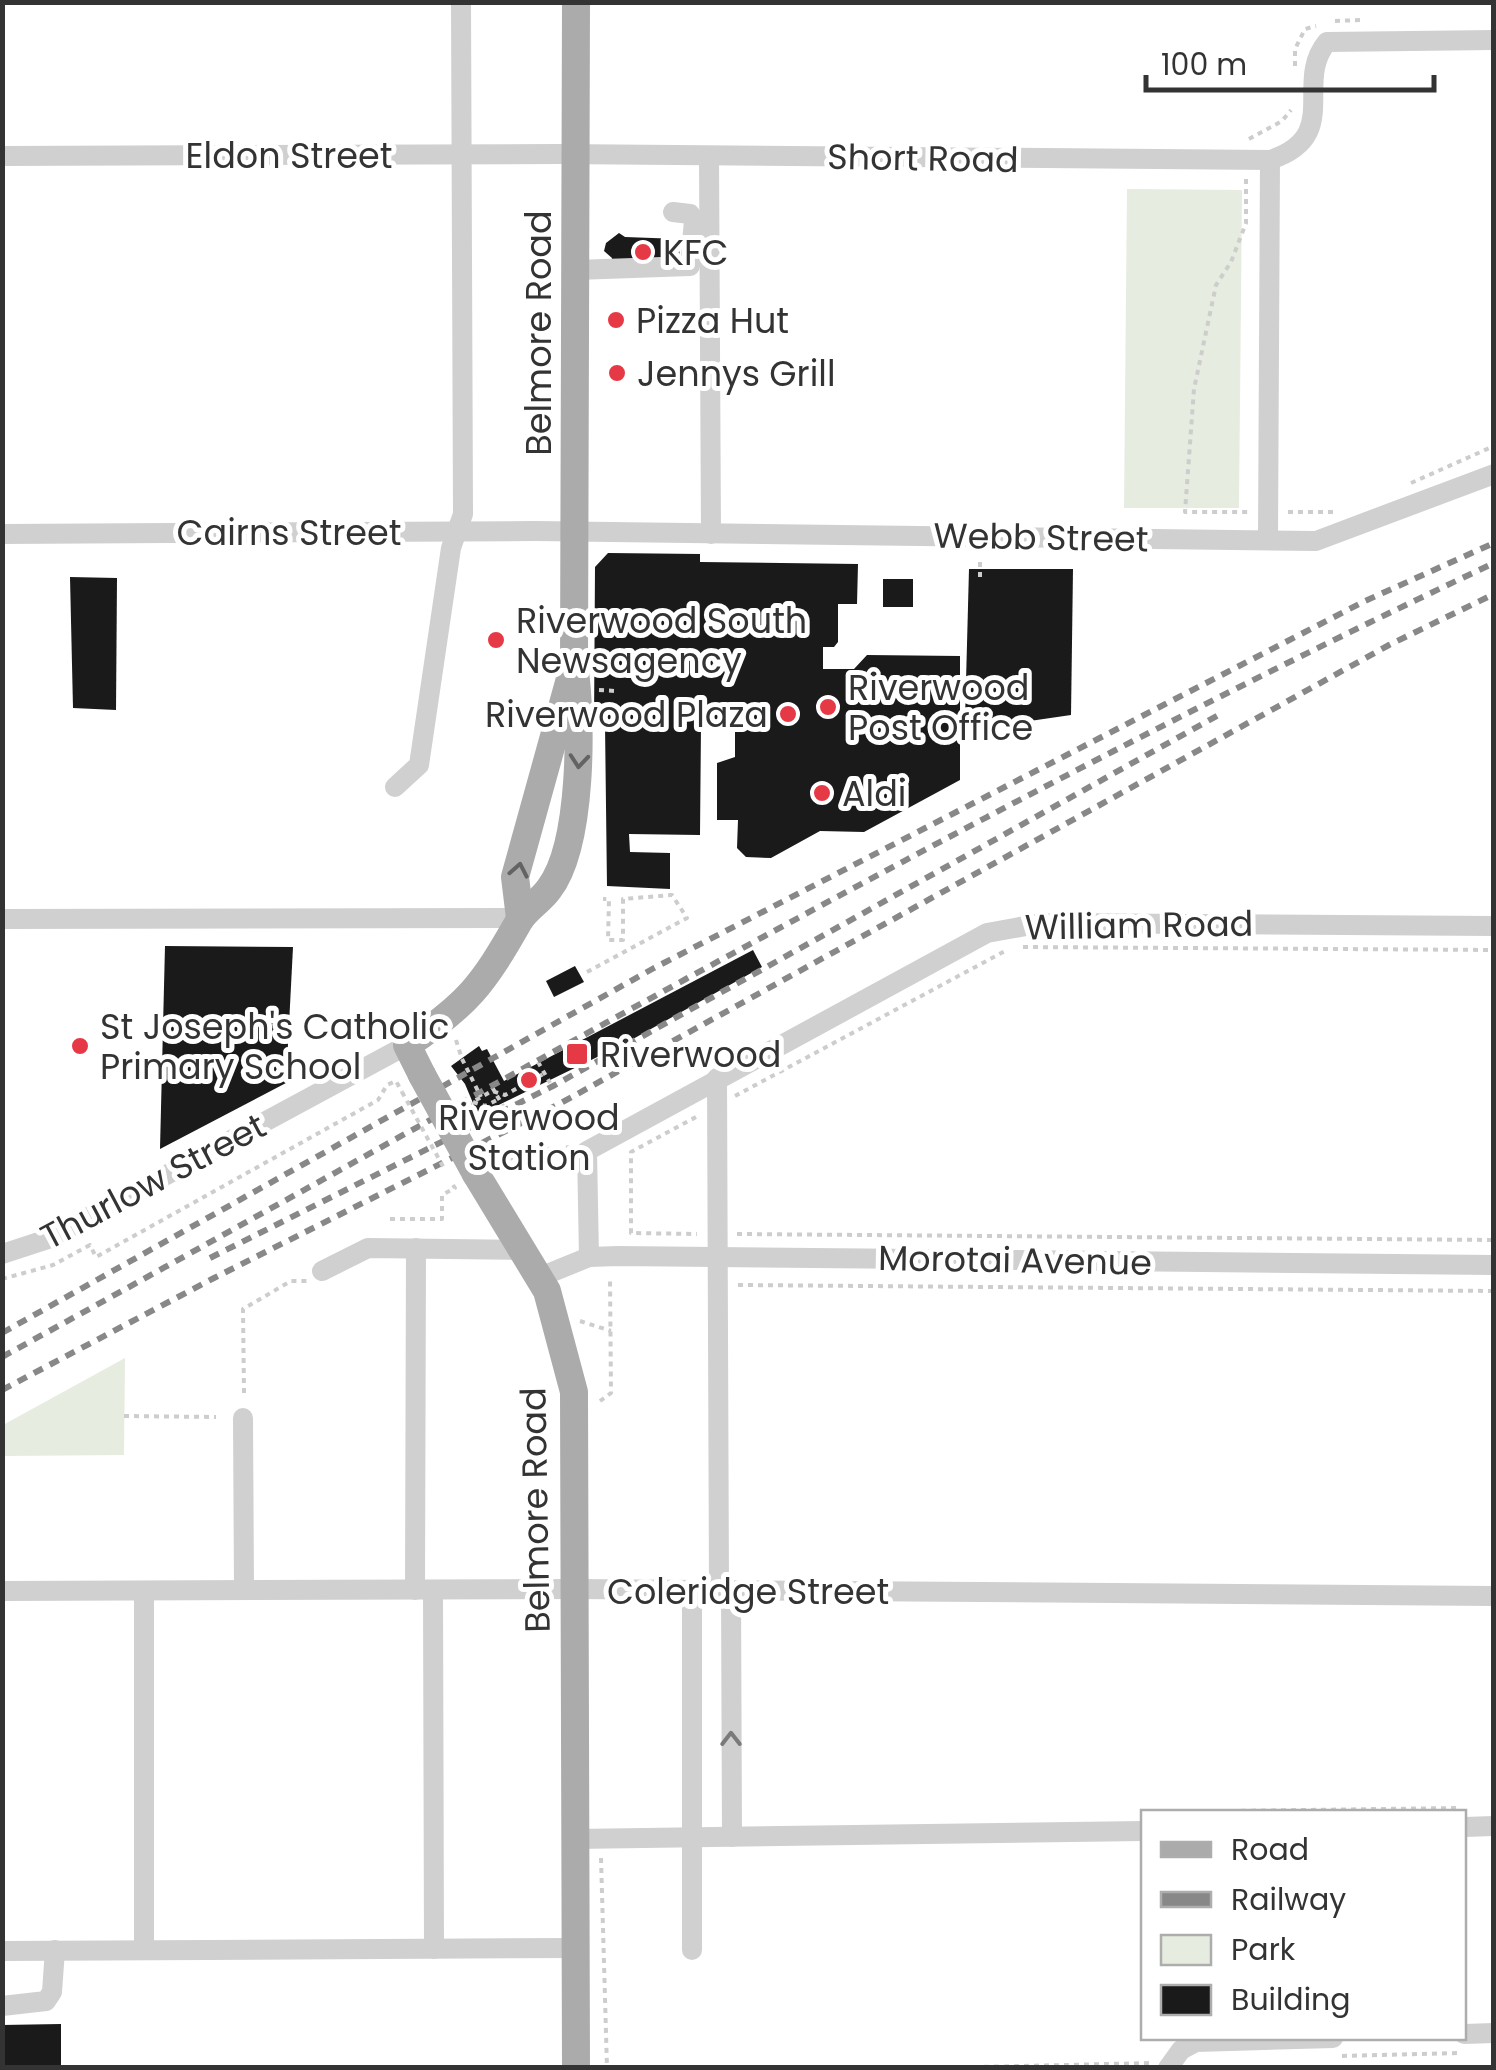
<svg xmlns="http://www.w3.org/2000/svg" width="1496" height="2070" viewBox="0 0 1496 2070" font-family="Poppins,sans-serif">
<rect width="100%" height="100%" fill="#fff"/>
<g fill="#e6ecdf">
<path d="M 1127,189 L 1242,190 L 1239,508 L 1124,508 Z"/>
<path d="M 125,1358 L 124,1455 L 3,1456 L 3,1425 Z"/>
</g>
<g fill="#1a1a1a">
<path d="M 619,233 L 625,237 L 680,239 L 679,263 L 611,267 L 612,258 L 604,251 L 606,243 Z"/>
<path d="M 608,553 L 700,554 L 700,562 L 858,564 L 857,604 L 838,604 L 838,642 L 834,647 L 823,647 L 823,669 L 854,669 L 867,655 L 960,656 L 960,780 L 864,832 L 820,831 L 771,858 L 746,857 L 737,848 L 738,820 L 717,820 L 717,763 L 735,757 L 735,725 L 701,725 L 700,835 L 629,834 L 630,852 L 670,853 L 670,889 L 607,886 L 605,725 L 594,725 L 595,567 Z"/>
<path d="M 969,569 L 1073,569 L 1071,715 L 1009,724 L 965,719 Z"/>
<path d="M 70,577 L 117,578 L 116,710 L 73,708 Z"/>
<rect x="883" y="579" width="30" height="28"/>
<path d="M 165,946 L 293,947 L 286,1083 L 160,1149 Z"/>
<path d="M 753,950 L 762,967 L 624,1044 L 478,1115 L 465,1084 L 451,1066 L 479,1046 L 482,1051 L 487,1049 L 504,1081 Z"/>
<path d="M 575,966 L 584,982 L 554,997 L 546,981 Z"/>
<path d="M 61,2024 L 61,2068 L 2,2068 L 2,2025 Z"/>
</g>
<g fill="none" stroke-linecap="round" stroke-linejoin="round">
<g stroke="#cdcdcd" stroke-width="4" stroke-dasharray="5 5" stroke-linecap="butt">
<path d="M 1335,21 L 1360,20"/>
<path d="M 1295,66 L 1295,49 L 1305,29 L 1316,26"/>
<path d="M 1249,139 L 1282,121 L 1291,110"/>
<path d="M 1246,179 L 1246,223 L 1231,262 L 1216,285 L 1194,389 L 1185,512 L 1248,512"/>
<path d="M 1411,483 L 1494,446"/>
<path d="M 1288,512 L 1333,512"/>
<path d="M 980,562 L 980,577"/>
<path d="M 599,690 L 616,691"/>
<path d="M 1023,947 L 1494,950"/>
<path d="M 587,972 L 687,918 L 672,895 L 623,899 L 623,940 L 608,940 L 609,899 L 603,899"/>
<path d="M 456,1040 L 462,1059"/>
<path d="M 538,1062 L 550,1083"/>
<path d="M 492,1087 L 503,1106"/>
<path d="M 735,1096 L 1005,951"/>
<path d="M 473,1102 L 485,1106 L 499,1099"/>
<path d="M 467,1105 L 492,1091 L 505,1095 L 545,1073"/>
<path d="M 696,1117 L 631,1152 L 631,1233 L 697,1234"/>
<path d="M 500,1165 L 523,1151 L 571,1147"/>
<path d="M 390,1219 L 442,1219 L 442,1195 L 455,1188 L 453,1185"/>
<path d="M 737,1234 L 1494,1240"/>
<path d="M 2,1279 L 53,1265 L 90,1245 L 96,1257 L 378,1100 L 387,1085 L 396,1081 L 402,1092"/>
<path d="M 738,1285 L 1494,1291"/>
<path d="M 580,1321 L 611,1331"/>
<path d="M 244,1393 L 243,1309 L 291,1281 L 307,1281"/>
<path d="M 600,1401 L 611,1393 L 610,1277"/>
<path d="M 124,1416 L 216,1417"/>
<path d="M 1151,1812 L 1456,1808"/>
<path d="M 601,1858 L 607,2068"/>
<path d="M 1342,2056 L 1458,2053"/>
<path d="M 934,2068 L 1152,2063"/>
</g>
<g stroke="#d0d0d0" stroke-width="20">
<path d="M 2,156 L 558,154 L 1270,160 C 1343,136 1293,83 1327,42 L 1494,40"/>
<path d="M 709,156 L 711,534"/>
<path d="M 576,270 L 690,266 L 694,220 L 690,214 L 673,212"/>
<path d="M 2,534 L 535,531 L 1316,541 L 1494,474"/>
<path d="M 1268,540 L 1270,160"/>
<path d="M 395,787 L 419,765 L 451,548 L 463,514 L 461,2"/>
<path d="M 2,919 L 520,918"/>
<path d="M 717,1078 L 719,1590"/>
<path d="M 2,1254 L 48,1239 L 407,1045"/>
<path d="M 589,1257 L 587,1151 L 987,933 L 1042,923 L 1494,926"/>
<path d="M 322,1271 L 368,1248 L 523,1250"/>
<path d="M 540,1277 L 589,1257 L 618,1256 L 1494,1265"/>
<path d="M 243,1418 L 244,1590"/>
<path d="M 415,1590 L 416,1248"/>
<path d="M 433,1590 L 434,1949"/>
<path d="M 692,1590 L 692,1950"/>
<path d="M 731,1590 L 732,1837"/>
<path d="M 2,1591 L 575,1589 L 1494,1596"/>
<path d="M 144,1592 L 144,1950"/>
<path d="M 1464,1827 L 1494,1826"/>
<path d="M 575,1839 L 1144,1831"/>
<path d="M 2,1951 L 575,1948"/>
<path d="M 2,2006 L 46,2001 L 52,1992 L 55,1950"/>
<path d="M 1464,2034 L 1494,2033"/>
<path d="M 1168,2068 L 1181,2050 L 1196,2042 L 1333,2038"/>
</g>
<g stroke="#ababab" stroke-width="28">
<path d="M 520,918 L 515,877 L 571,675"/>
<path d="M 422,1075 L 407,1045 C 468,1004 482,986 518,923 C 525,909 540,902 549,889 C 583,845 582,718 574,664 L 576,2"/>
<path d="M 476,1174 L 547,1291 L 574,1392 L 576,2068"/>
</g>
<g stroke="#888" stroke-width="6" stroke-dasharray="10 8" stroke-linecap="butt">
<path d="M 210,1258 L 555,1085 L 1222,713"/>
<path d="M 2,1333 L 654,968 L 1365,601 L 1494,543"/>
<path d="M 2,1357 C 496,1086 984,803 1494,563"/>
<path d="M 2,1390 L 214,1278 L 561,1103 L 1389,645 L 1494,594"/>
</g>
<g stroke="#cdcdcd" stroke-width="4" stroke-dasharray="5 5" stroke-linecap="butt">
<path d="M 462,1059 L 481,1097"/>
<path d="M 402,1092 L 445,1170"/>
</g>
<path stroke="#ababab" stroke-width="28" d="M 422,1075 L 476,1174"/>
</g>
<defs><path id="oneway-chevron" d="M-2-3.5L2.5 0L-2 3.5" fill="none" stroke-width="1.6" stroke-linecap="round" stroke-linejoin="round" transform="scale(2.5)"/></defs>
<g stroke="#636363">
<use href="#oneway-chevron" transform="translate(579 761) rotate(95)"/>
<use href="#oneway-chevron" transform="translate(519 870) rotate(-79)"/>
</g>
<use stroke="#7a7a7a" href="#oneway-chevron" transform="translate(731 1739) rotate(-90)"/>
<g fill="#e63946" stroke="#fff" stroke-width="4">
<circle cx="643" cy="252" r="10"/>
<circle cx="616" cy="320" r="10"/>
<circle cx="617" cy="373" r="10"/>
<circle cx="496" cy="640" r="10"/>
<circle cx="828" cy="707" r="10"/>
<circle cx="788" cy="714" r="10"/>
<circle cx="822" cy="793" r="10"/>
<circle cx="80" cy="1046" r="10"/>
<rect x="565" y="1042" width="24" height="24" rx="5"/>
<circle cx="529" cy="1080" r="10"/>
</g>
<g text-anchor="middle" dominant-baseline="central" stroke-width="10" stroke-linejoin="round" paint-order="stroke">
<g font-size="35" fill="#333" stroke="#fff">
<text x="289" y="155">Eldon Street</text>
<text transform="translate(923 158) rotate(1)">Short Road</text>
<text transform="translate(538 333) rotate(-90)">Belmore Road</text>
<text x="289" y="532">Cairns Street</text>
<text transform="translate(1041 537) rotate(1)">Webb Street</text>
<text transform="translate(1139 925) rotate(-1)">William Road</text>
<text transform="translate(153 1181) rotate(-28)">Thurlow Street</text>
<text transform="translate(1015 1260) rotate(1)">Morotai Avenue</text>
<text transform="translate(535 1510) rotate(-91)">Belmore Road</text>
<text x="748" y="1591">Coleridge Street</text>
</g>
<g font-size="35" fill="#333" stroke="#fff" text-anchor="start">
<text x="663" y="252">KFC</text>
<text x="636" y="320">Pizza Hut</text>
<text x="637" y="373">Jennys Grill</text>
<text x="516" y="620">Riverwood South<tspan x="516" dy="40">Newsagency</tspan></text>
<text x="848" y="687">Riverwood<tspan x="848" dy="40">Post Office</tspan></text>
<text x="768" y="714" text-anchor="end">Riverwood Plaza</text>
<text x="842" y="793">Aldi</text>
<text x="100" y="1026">St Joseph's Catholic<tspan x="100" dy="40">Primary School</tspan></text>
<text x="600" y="1054">Riverwood</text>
<text x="529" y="1117" text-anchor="middle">Riverwood<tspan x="529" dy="40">Station</tspan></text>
</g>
</g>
<rect width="1496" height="2070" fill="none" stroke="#333333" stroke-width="10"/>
<rect x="1141" y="1810" width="325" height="230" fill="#ffffff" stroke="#adadad" stroke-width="2.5"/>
<rect x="1161" y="1842" width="50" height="15" fill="#ababab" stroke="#adadad" stroke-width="2.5"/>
<text x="1231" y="1860" font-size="30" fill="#333333">Road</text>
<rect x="1161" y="1892" width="50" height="15" fill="#888888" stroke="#adadad" stroke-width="2.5"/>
<text x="1231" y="1910" font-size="30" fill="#333333">Railway</text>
<rect x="1161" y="1935" width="50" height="30" fill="#e6ecdf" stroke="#adadad" stroke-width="2.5"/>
<text x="1231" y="1960" font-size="30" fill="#333333">Park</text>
<rect x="1161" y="1985" width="50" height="30" fill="#1a1a1a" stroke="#adadad" stroke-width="2.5"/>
<text x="1231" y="2010" font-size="30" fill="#333333">Building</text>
<path d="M1146 75v15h288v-15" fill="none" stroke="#333333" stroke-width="5"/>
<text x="1161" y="75" font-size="30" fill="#333333" stroke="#ffffff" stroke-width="8" paint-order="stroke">100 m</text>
</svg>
